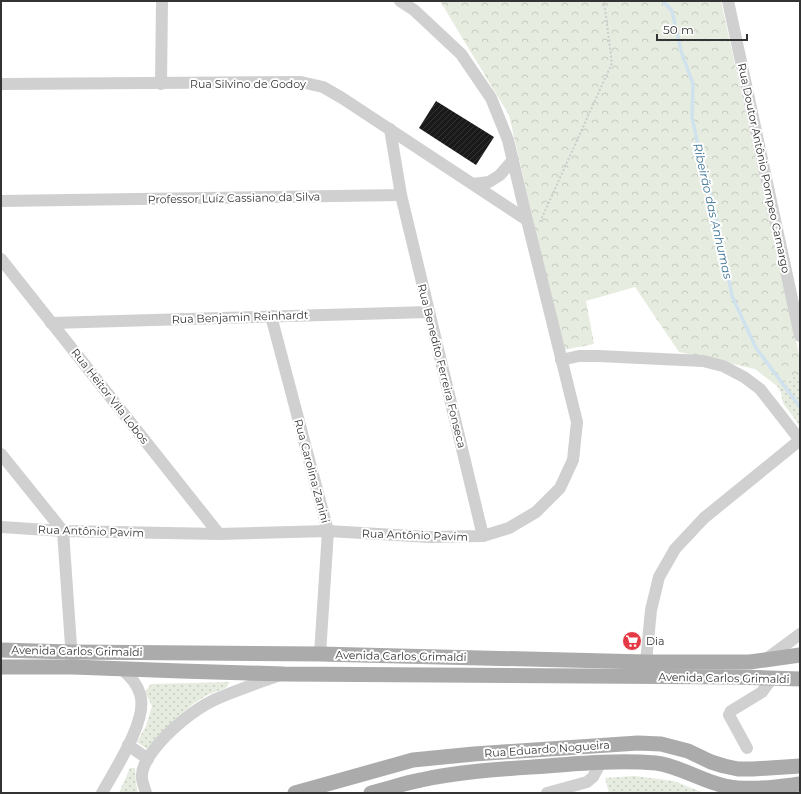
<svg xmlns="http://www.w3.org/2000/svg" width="801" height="794" viewBox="0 0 801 794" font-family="Montserrat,sans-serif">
<defs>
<pattern id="green-dots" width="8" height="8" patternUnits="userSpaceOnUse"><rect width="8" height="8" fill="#e6ecdf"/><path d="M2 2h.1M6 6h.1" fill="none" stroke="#c6cbc0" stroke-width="1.8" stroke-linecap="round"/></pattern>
<pattern id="forest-crowns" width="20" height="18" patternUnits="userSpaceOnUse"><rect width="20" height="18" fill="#e6ecdf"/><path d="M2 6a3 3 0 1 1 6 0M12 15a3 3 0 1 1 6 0" fill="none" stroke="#c6cbc0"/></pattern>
<pattern id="building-hatch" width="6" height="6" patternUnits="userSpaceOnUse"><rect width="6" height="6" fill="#1a1a1a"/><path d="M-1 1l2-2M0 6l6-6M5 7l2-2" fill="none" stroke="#333"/></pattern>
</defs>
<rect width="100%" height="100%" fill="#fff"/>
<g fill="url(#green-dots)">
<path d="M 800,374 L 800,426 L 783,403 L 781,393 L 777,386 Z"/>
<path d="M 230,682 L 226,688 L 207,695 L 193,704 L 179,716 L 147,749 L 137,742 L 146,726 L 152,706 L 145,692 L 151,684 Z"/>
<path d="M 130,768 L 135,768 L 136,784 L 138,793 L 119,793 Z"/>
<path d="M 634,776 L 674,781 L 704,793 L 609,793 L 605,778 Z"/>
</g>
<path fill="url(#forest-crowns)" d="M 440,1 L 721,1 L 800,359 L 800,374 L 777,386 L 755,369 L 679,352 L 635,287 L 586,301 L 594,344 L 563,350 L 509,115 Z"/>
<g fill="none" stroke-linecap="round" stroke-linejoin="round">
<path stroke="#cfe2ee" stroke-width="3.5" d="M 663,1 L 672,11 L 681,51 L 693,84 L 692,117 L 698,145 L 721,238 L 732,296 L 756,348 L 800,407"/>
</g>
<path fill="url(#building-hatch)" d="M 436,101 L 494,137 L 476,165 L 419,128 Z"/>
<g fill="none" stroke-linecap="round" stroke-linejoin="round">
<path stroke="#cdcdcd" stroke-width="2" stroke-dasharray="2 2" stroke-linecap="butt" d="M 540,222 L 612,63 L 604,1"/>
<g stroke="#d0d0d0" stroke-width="12">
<path d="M 728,1 L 800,336"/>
<path d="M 1,84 L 301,82 L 323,87 L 342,98 L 527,220"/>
<path d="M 161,84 L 162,1"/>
<path d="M 473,184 L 489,182 L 500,175 L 513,160"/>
<path d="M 401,195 L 483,536"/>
<path d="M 1,201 L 401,195 L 390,129"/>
<path d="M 1,259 L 219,534"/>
<path d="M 271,316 L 328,531 L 320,654"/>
<path d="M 51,323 L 429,312"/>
<path d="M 561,360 L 579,356 L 598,356 L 703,361 L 723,366 L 744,377 L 760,389 L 800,440"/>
<path d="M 1,454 L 63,531 L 72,660"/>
<path d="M 1,527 L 63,531 L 219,534 L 328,531 L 429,537 L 483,536 L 509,528 L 536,512 L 560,488 L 573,460 L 577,422 L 527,220 L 508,140 L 491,98 L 461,54 L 414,10 L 400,1"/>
<path d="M 765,660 L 800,634"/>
<path d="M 646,662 L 651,610 L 659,577 L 675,549 L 704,518 L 800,440"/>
<path d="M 128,745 L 148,759"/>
<path d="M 747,748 L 729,715 L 731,711 L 762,692 L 772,678"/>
<path d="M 102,793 C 114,771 149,719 140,694 C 137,683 130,677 122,669"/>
<path d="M 146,793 C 145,788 141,781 142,775 C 142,766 148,758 153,751 C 167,732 193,710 214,700 C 236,690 258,683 280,675"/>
<path d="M 547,793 L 587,782 L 593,777 L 601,762"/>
</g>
<g stroke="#ababab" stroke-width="15">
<path d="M 1,650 L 71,652 L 320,654 L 646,662 L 750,662 L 800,655"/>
<path d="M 1,667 L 73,667 L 181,671 L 284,674 L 736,677 L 800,679"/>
<path d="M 295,793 L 413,760 L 474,754 L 638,743 L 661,744 L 688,751 L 711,762 L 724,766 L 738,769 L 753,769 L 800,766"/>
<path d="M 371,793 C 388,789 404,783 421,780 C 462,771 505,769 547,766 C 583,763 620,760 656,763 C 680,766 701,781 725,786 C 749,791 775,787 800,784"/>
</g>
</g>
<defs>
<g id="supermarket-disc" transform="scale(1)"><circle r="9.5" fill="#e63946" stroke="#fff"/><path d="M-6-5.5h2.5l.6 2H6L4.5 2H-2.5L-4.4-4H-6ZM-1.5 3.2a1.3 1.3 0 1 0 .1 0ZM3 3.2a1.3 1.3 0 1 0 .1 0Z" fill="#fff"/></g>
</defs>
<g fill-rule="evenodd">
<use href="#supermarket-disc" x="632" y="641"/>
</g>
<g text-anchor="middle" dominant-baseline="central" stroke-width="4" stroke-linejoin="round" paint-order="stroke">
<g font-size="11" fill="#333" stroke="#fff">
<text x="248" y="84">Rua Silvino de Godoy</text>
<text transform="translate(764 168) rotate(78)">Rua Doutor Antônio Pompeo Camargo</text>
<text transform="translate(234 198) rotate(-1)">Professor Luíz Cassiano da Silva</text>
<text transform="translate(240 317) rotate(-2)">Rua Benjamin Reinhardt</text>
<text transform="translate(442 366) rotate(76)">Rua Benedito Ferreira Fonseca</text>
<text transform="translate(110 396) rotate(52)">Rua Heitor Vila Lobos</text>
<text transform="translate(312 471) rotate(75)">Rua Carolina Zanini</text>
<text transform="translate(91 531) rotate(2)">Rua Antônio Pavim</text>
<text transform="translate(415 535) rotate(2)">Rua Antônio Pavim</text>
<text transform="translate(77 651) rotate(1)">Avenida Carlos Grimaldi</text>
<text transform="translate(401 656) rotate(1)">Avenida Carlos Grimaldi</text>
<text transform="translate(724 678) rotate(1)">Avenida Carlos Grimaldi</text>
<text transform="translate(547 749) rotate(-4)">Rua Eduardo Nogueira</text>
</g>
<g font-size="11" fill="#333" stroke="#fff" text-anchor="start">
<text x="646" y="641">Dia</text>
</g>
<g font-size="12" font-style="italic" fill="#3f7597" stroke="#fff">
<text transform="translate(713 211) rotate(77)">Ribeirão das Anhumas</text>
</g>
</g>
<rect width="801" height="794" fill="none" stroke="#333333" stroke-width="4"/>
<path d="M657 34v6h90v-6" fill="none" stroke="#333333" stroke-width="2"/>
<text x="663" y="34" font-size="12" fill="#333333" stroke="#ffffff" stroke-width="3" paint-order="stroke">50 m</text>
</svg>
